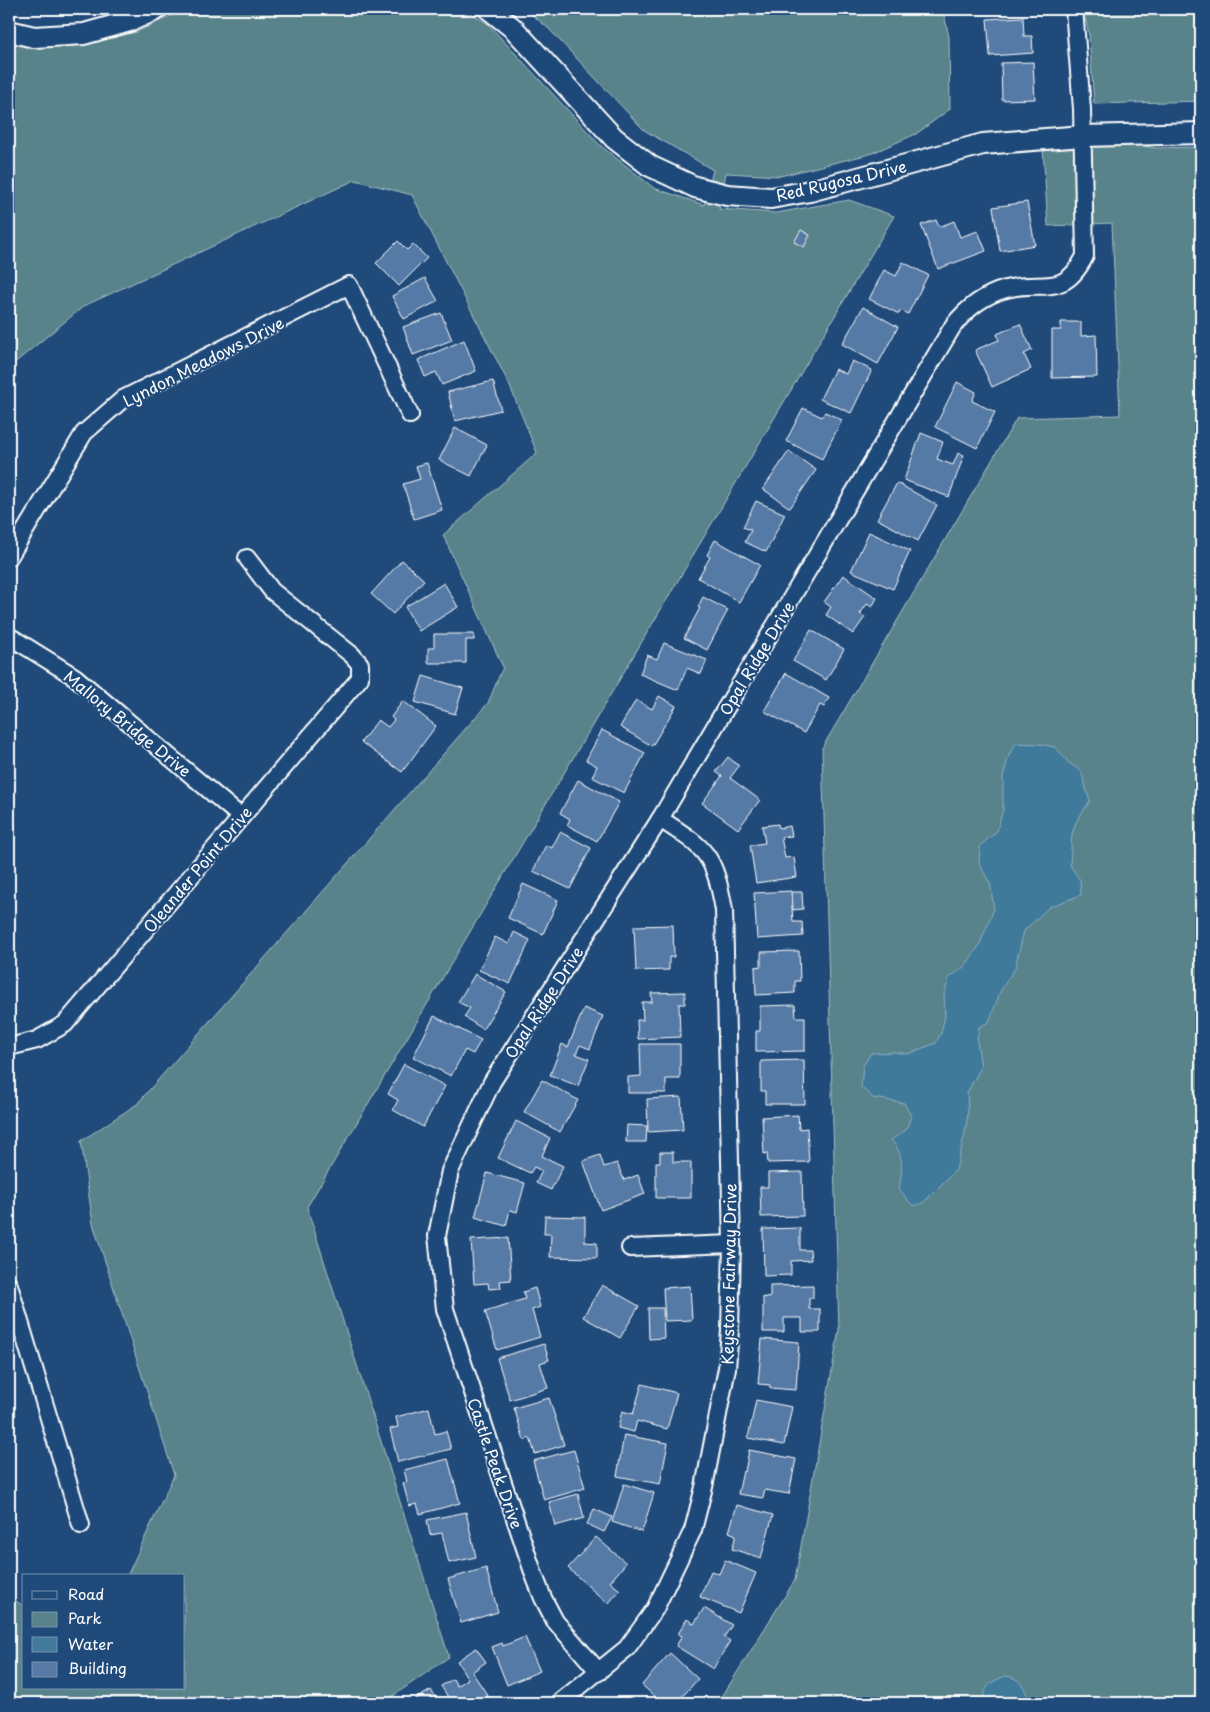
<svg xmlns="http://www.w3.org/2000/svg" width="1210" height="1712" viewBox="0 0 1210 1712" font-family="'Playpen Sans',sans-serif">
<rect width="100%" height="100%" fill="#1f4a7a"/>
<filter id="ink" filterUnits="userSpaceOnUse"><feTurbulence type="fractalNoise" baseFrequency=".02" numOctaves="2"/><feDisplacementMap in="SourceGraphic" scale="10" xChannelSelector="R" yChannelSelector="G"/><feConvolveMatrix kernelMatrix="1 2 1 2 8 2 1 2 1" color-interpolation-filters="sRGB"/></filter>
<g filter="url(#ink)">
<g fill="#59838a" stroke="#acc1c4">
<path d="M 185,9 L 465,9 L 488,24 L 601,146 L 654,188 L 704,205 L 713,170 L 644,130 L 548,28 L 525,9 L 943,9 L 949,37 L 950,109 L 916,134 L 870,154 L 780,176 L 726,173 L 719,209 L 776,213 L 849,200 L 894,216 L 307,1207 L 449,1657 L 383,1703 L 9,1703 L 9,1595 L 24,1607 L 24,1688 L 184,1688 L 184,1576 L 127,1576 L 174,1475 L 93,1224 L 81,1141 L 137,1104 L 488,703 L 503,667 L 443,535 L 537,453 L 509,384 L 412,195 L 355,180 L 84,306 L 12,365 L 9,370 L 9,39 L 42,47 L 93,42 L 137,32 Z"/>
<path d="M 1083,9 L 1201,9 L 1201,101 L 1094,104 L 1089,35 Z"/>
<path d="M 1140,145 L 1155,148 L 1201,147 L 1201,1703 L 718,1703 L 795,1580 L 839,1330 L 822,748 L 1017,418 L 1120,415 L 1112,223 L 1048,226 L 1043,149 Z"/>
</g>
<g fill="#417a9b" stroke="#8dafc3">
<path d="M 1016,743 L 1040,744 L 1055,747 L 1069,763 L 1081,771 L 1090,801 L 1076,822 L 1072,834 L 1070,865 L 1080,880 L 1081,895 L 1049,907 L 1024,931 L 1015,968 L 1001,990 L 989,1022 L 979,1027 L 977,1041 L 981,1067 L 967,1093 L 968,1113 L 965,1133 L 956,1170 L 923,1203 L 913,1206 L 899,1189 C 902,1171 905,1155 891,1140 L 906,1130 L 911,1116 L 904,1103 L 873,1098 L 861,1087 L 863,1066 L 871,1053 L 894,1052 L 908,1054 L 936,1043 L 941,1033 L 945,1016 L 944,995 L 949,978 L 965,966 L 979,946 L 994,909 L 990,883 L 979,864 L 980,846 L 997,831 L 1003,809 L 1003,776 L 1009,755 Z"/>
<path d="M 1005,1676 C 1021,1677 1026,1689 1029,1703 L 982,1703 C 985,1686 989,1683 1005,1676 Z"/>
</g>
<g fill="#577aa6" stroke="#fff">
<path d="M 1023,17 L 1024,36 L 1032,36 L 1033,53 L 990,56 L 987,19 Z"/>
<path d="M 1033,62 L 1035,99 L 1002,100 L 1001,63 Z"/>
<path d="M 1027,202 L 1035,245 L 1000,251 L 993,207 Z"/>
<path d="M 936,220 L 939,227 L 954,221 L 960,237 L 978,231 L 986,251 L 938,269 L 921,225 Z"/>
<path d="M 801,230 L 810,235 L 804,247 L 794,242 Z"/>
<path d="M 398,241 L 407,250 L 413,244 L 427,258 L 399,286 L 376,263 Z"/>
<path d="M 903,262 L 928,275 L 908,314 L 901,310 L 899,314 L 869,299 L 884,270 L 896,276 Z"/>
<path d="M 425,278 L 438,301 L 404,319 L 392,296 Z"/>
<path d="M 863,307 L 898,327 L 878,364 L 842,344 Z"/>
<path d="M 441,313 L 452,340 L 413,355 L 403,327 Z"/>
<path d="M 1061,322 L 1081,322 L 1081,336 L 1096,335 L 1097,377 L 1052,378 L 1052,330 L 1061,330 Z"/>
<path d="M 1020,324 L 1032,350 L 1024,354 L 1031,369 L 992,387 L 975,350 L 999,340 L 997,334 Z"/>
<path d="M 464,340 L 476,371 L 442,385 L 436,372 L 425,377 L 418,360 Z"/>
<path d="M 852,361 L 872,370 L 851,413 L 820,399 L 835,369 L 846,374 Z"/>
<path d="M 493,381 L 501,410 L 455,421 L 448,392 Z"/>
<path d="M 957,382 L 976,392 L 972,401 L 995,412 L 977,448 L 935,427 Z"/>
<path d="M 803,408 L 822,417 L 825,412 L 842,420 L 822,459 L 786,441 Z"/>
<path d="M 455,428 L 487,445 L 471,476 L 439,460 Z"/>
<path d="M 921,433 L 943,442 L 937,459 L 953,465 L 958,453 L 964,455 L 949,497 L 904,480 Z"/>
<path d="M 789,451 L 816,470 L 790,508 L 763,489 Z"/>
<path d="M 427,463 L 442,510 L 414,519 L 403,484 L 420,479 L 416,466 Z"/>
<path d="M 897,483 L 937,505 L 918,541 L 877,519 Z"/>
<path d="M 756,501 L 785,514 L 766,552 L 745,542 L 751,530 L 743,527 Z"/>
<path d="M 869,532 L 910,551 L 893,589 L 851,571 Z"/>
<path d="M 715,540 L 760,565 L 739,602 L 698,578 L 710,557 L 707,555 Z"/>
<path d="M 402,560 L 424,580 L 393,614 L 371,594 Z"/>
<path d="M 843,575 L 877,598 L 872,607 L 867,604 L 860,614 L 865,617 L 853,634 L 826,615 L 831,607 L 824,602 Z"/>
<path d="M 444,583 L 458,607 L 419,631 L 405,607 Z"/>
<path d="M 703,597 L 728,610 L 707,650 L 684,638 L 700,608 L 698,607 Z"/>
<path d="M 811,630 L 844,649 L 826,680 L 793,661 Z"/>
<path d="M 434,634 L 474,634 L 474,640 L 466,640 L 466,663 L 428,663 L 428,648 L 434,648 Z"/>
<path d="M 664,643 L 707,660 L 701,674 L 687,668 L 678,690 L 640,674 L 647,655 L 657,659 Z"/>
<path d="M 786,673 L 829,698 L 824,707 L 820,705 L 804,733 L 764,711 Z"/>
<path d="M 423,676 L 463,688 L 455,714 L 415,702 Z"/>
<path d="M 659,696 L 676,706 L 652,746 L 620,727 L 636,700 L 652,709 Z"/>
<path d="M 403,701 L 436,726 L 402,772 L 361,742 L 378,720 L 388,727 L 394,720 L 391,717 Z"/>
<path d="M 602,730 L 645,753 L 624,793 L 592,777 L 597,766 L 586,760 Z"/>
<path d="M 728,757 L 739,766 L 730,778 L 760,800 L 738,829 L 702,803 L 722,776 L 716,772 Z"/>
<path d="M 578,780 L 619,802 L 597,841 L 567,825 L 570,819 L 560,813 Z"/>
<path d="M 778,824 L 779,828 L 790,826 L 792,836 L 781,837 L 785,858 L 794,857 L 797,877 L 756,883 L 750,845 L 765,843 L 762,826 Z"/>
<path d="M 560,832 L 591,848 L 570,889 L 533,871 L 546,845 L 552,848 Z"/>
<path d="M 523,884 L 558,900 L 543,934 L 508,918 Z"/>
<path d="M 791,891 L 793,922 L 802,922 L 803,936 L 757,939 L 754,893 Z"/>
<path d="M 792,892 L 802,892 L 803,909 L 793,910 Z"/>
<path d="M 673,925 L 674,957 L 669,957 L 669,970 L 636,971 L 634,926 Z"/>
<path d="M 514,932 L 530,940 L 510,984 L 479,970 L 495,937 L 509,944 Z"/>
<path d="M 799,951 L 800,981 L 795,981 L 795,993 L 756,995 L 755,967 L 761,966 L 761,952 Z"/>
<path d="M 475,974 L 506,992 L 483,1029 L 464,1017 L 470,1008 L 458,1002 Z"/>
<path d="M 685,992 L 685,1004 L 679,1004 L 680,1037 L 638,1039 L 637,1020 L 643,1020 L 642,1002 L 652,1002 L 651,993 Z"/>
<path d="M 795,1005 L 796,1017 L 805,1017 L 805,1051 L 756,1052 L 756,1031 L 760,1031 L 760,1006 Z"/>
<path d="M 584,1008 L 603,1016 L 590,1049 L 580,1045 L 576,1054 L 589,1059 L 578,1086 L 550,1075 L 562,1044 L 568,1047 Z"/>
<path d="M 434,1016 L 481,1040 L 473,1054 L 465,1050 L 451,1076 L 413,1057 Z"/>
<path d="M 640,1044 L 680,1044 L 680,1079 L 666,1079 L 666,1093 L 628,1093 L 628,1077 L 641,1076 Z"/>
<path d="M 804,1060 L 805,1104 L 765,1104 L 765,1091 L 761,1091 L 761,1061 Z"/>
<path d="M 404,1064 L 445,1086 L 423,1127 L 393,1110 L 398,1100 L 388,1094 Z"/>
<path d="M 542,1080 L 578,1100 L 560,1132 L 524,1112 Z"/>
<path d="M 681,1097 L 683,1130 L 648,1132 L 647,1099 Z"/>
<path d="M 798,1115 L 799,1129 L 807,1128 L 809,1162 L 768,1163 L 767,1153 L 764,1154 L 762,1117 Z"/>
<path d="M 516,1121 L 550,1138 L 542,1156 L 563,1166 L 551,1190 L 536,1183 L 542,1171 L 534,1167 L 530,1173 L 498,1158 Z"/>
<path d="M 627,1125 L 647,1126 L 646,1142 L 626,1142 Z"/>
<path d="M 660,1152 L 673,1152 L 673,1162 L 691,1162 L 691,1198 L 656,1198 L 656,1162 L 660,1162 Z"/>
<path d="M 600,1155 L 604,1167 L 617,1163 L 624,1180 L 638,1175 L 645,1194 L 601,1210 L 583,1161 Z"/>
<path d="M 802,1172 L 803,1216 L 761,1217 L 760,1187 L 768,1187 L 768,1173 Z"/>
<path d="M 487,1173 L 525,1183 L 517,1212 L 510,1210 L 506,1226 L 475,1217 Z"/>
<path d="M 545,1216 L 585,1217 L 585,1242 L 597,1243 L 597,1258 L 550,1257 L 551,1234 L 544,1234 Z"/>
<path d="M 800,1228 L 800,1250 L 810,1250 L 811,1260 L 791,1261 L 791,1275 L 764,1276 L 763,1229 Z"/>
<path d="M 508,1238 L 511,1280 L 500,1281 L 501,1288 L 489,1289 L 488,1283 L 474,1284 L 471,1240 Z"/>
<path d="M 602,1285 L 639,1306 L 620,1338 L 583,1317 Z"/>
<path d="M 813,1285 L 813,1298 L 809,1298 L 809,1309 L 820,1309 L 820,1332 L 802,1332 L 802,1318 L 784,1318 L 784,1332 L 763,1332 L 763,1297 L 770,1298 L 770,1286 Z"/>
<path d="M 690,1286 L 692,1320 L 665,1321 L 663,1288 Z"/>
<path d="M 535,1288 L 540,1307 L 532,1310 L 540,1337 L 497,1350 L 485,1311 L 525,1299 L 523,1292 Z"/>
<path d="M 648,1308 L 663,1308 L 664,1338 L 649,1339 Z"/>
<path d="M 762,1339 L 799,1342 L 796,1390 L 770,1388 L 770,1385 L 758,1384 Z"/>
<path d="M 544,1344 L 549,1360 L 540,1363 L 548,1388 L 510,1400 L 497,1358 Z"/>
<path d="M 642,1384 L 677,1393 L 667,1429 L 637,1421 L 634,1432 L 618,1428 L 622,1411 L 633,1414 Z"/>
<path d="M 549,1398 L 564,1445 L 535,1454 L 530,1438 L 524,1440 L 514,1408 Z"/>
<path d="M 756,1400 L 792,1407 L 784,1445 L 748,1438 Z"/>
<path d="M 429,1408 L 435,1434 L 446,1431 L 451,1449 L 398,1462 L 390,1429 L 398,1427 L 396,1417 Z"/>
<path d="M 624,1435 L 668,1443 L 660,1484 L 617,1476 Z"/>
<path d="M 574,1450 L 585,1488 L 544,1500 L 533,1461 Z"/>
<path d="M 749,1450 L 796,1459 L 789,1494 L 765,1490 L 763,1498 L 738,1494 L 743,1471 L 745,1472 Z"/>
<path d="M 448,1459 L 460,1503 L 420,1514 L 417,1504 L 409,1506 L 403,1483 L 407,1482 L 404,1470 Z"/>
<path d="M 624,1484 L 654,1493 L 642,1532 L 612,1522 Z"/>
<path d="M 578,1494 L 584,1518 L 555,1526 L 549,1502 Z"/>
<path d="M 737,1505 L 773,1515 L 761,1558 L 732,1549 L 736,1535 L 729,1532 Z"/>
<path d="M 594,1509 L 612,1517 L 604,1532 L 587,1524 Z"/>
<path d="M 466,1512 L 476,1557 L 449,1563 L 442,1533 L 430,1535 L 427,1520 Z"/>
<path d="M 596,1537 L 626,1563 L 610,1582 L 620,1590 L 608,1604 L 568,1568 Z"/>
<path d="M 725,1560 L 756,1573 L 739,1613 L 700,1597 L 711,1571 L 719,1574 Z"/>
<path d="M 486,1568 L 498,1612 L 461,1623 L 448,1579 Z"/>
<path d="M 704,1608 L 732,1625 L 724,1637 L 730,1641 L 713,1669 L 676,1646 L 682,1636 L 678,1634 L 687,1619 L 694,1624 Z"/>
<path d="M 525,1637 L 540,1671 L 507,1685 L 492,1647 L 502,1643 L 503,1646 Z"/>
<path d="M 476,1648 L 486,1662 L 472,1672 L 492,1702 L 452,1703 L 441,1686 L 453,1679 L 457,1686 L 468,1679 L 457,1661 Z"/>
<path d="M 670,1653 L 698,1679 L 681,1698 L 686,1703 L 662,1703 L 642,1685 Z"/>
<path d="M 431,1690 L 439,1703 L 409,1703 Z"/>
</g>
<g fill="none" stroke-linecap="round" stroke-linejoin="round">
<g stroke="#fff" stroke-width="20">
<g id="minor">
<path d="M 9,557 L 84,433 L 123,399 L 349,285 L 410,415"/>
<path d="M 9,636 L 75,677 L 241,817"/>
<path d="M 9,1047 L 37,1040 L 65,1024 L 360,678 L 360,664 L 352,655 L 272,591 L 247,558"/>
<path d="M 630,1248 L 732,1244"/>
<path d="M 9,1285 L 81,1525"/>
<path d="M 599,1672 L 555,1621 L 543,1598 L 534,1575 L 445,1309 L 437,1236 L 450,1171 L 492,1082 L 660,819 L 953,326 C 967,308 984,295 1006,289 C 1042,279 1063,300 1085,256 L 1082,109 L 1074,9"/>
<path d="M 559,1703 L 627,1648 L 655,1609 L 693,1530 L 704,1487 L 727,1368 L 730,1330 L 732,1244 L 724,910 C 714,854 707,849 660,819"/>
</g>
</g>
<g stroke="#fff" stroke-width="24">
<g id="tertiary">
<path d="M 489,9 L 514,29 L 614,138 L 650,166 L 695,187 L 727,195 L 771,198 L 810,191 L 983,144 L 1083,136 L 1201,133"/>
<path d="M 9,31 L 34,37 L 84,34 L 130,21 L 157,9"/>
</g>
</g>
<use href="#minor" stroke="#1f4a7a" stroke-width="16"/>
<use href="#tertiary" stroke="#1f4a7a" stroke-width="20"/>
</g>
</g>
<g text-anchor="middle" dominant-baseline="central" stroke-width="4" stroke-linejoin="round" paint-order="stroke">
<g font-size="16" fill="#fff" stroke="#1f4a7a">
<text transform="translate(841 180) rotate(-13)">Red Rugosa Drive</text>
<text transform="translate(203 361) rotate(-27)">Lyndon Meadows Drive</text>
<text transform="translate(756 658) rotate(-59)">Opal Ridge Drive</text>
<text transform="translate(128 723) rotate(39)">Mallory Bridge Drive</text>
<text transform="translate(197 869) rotate(-50)">Oleander Point Drive</text>
<text transform="translate(543 1002) rotate(-57)">Opal Ridge Drive</text>
<text transform="translate(728 1274) rotate(-89)">Keystone Fairway Drive</text>
<text transform="translate(496 1463) rotate(71)">Castle Peak Drive</text>
</g>
</g>
<rect width="1210" height="1712" fill="none" stroke="#1f4a7a" stroke-width="30"/>
<rect x="15" y="15" width="1180" height="1682" fill="none" stroke="#fff" stroke-width="2" filter="url(#ink)"/>
<rect x="22" y="1574" width="162" height="115" fill="#1f4a7a" stroke="#7992af"/>
<rect x="32" y="1591" width="25" height="8" fill="#1f4a7a" stroke="#7992af"/>
<text x="68" y="1600" font-size="15" fill="#ffffff">Road</text>
<rect x="32" y="1612" width="25" height="15" fill="#59838a" stroke="#7992af"/>
<text x="68" y="1624" font-size="15" fill="#ffffff">Park</text>
<rect x="32" y="1637" width="25" height="15" fill="#417a9b" stroke="#7992af"/>
<text x="68" y="1650" font-size="15" fill="#ffffff">Water</text>
<rect x="32" y="1662" width="25" height="15" fill="#577aa6" stroke="#7992af"/>
<text x="68" y="1674" font-size="15" fill="#ffffff">Building</text>
</svg>
